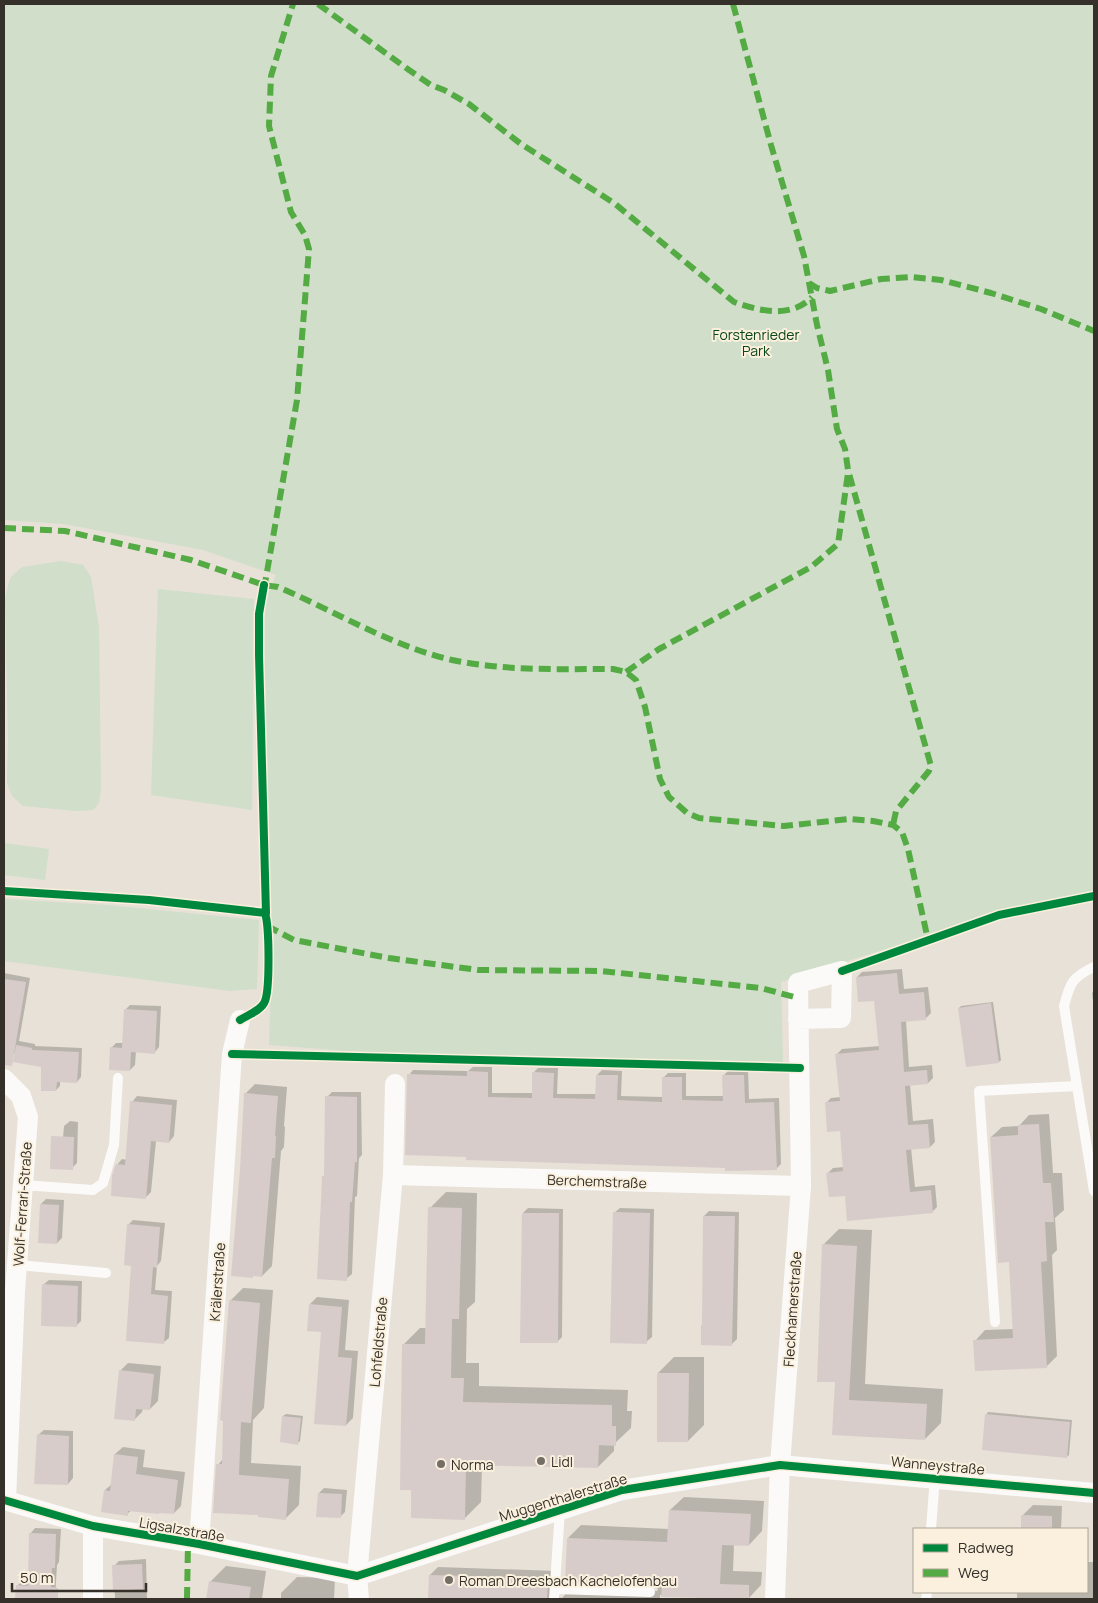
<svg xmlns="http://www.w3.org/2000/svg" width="1098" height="1603" viewBox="0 0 1098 1603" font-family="Manrope,sans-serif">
<rect width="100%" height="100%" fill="#e7e1d7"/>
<g fill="#d0deca">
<path d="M 4,4 L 1094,4 L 1094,893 L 995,912 L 921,938 L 781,982 L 783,1062 L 523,1058 L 363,1052 L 269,1045 L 272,947 L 263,657 L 265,602 L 276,575 L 203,550 L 64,524 L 4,520 Z"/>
<path d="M 61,561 L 83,565 L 91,577 L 99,628 L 101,789 L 99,803 L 93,810 L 76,811 L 23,806 L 12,796 L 7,783 L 8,739 L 5,598 L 10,578 L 22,567 Z"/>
<path d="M 158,589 L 254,599 L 252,810 L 151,795 Z"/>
<path d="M 4,843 L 49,849 L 45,880 L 4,875 Z"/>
<path d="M 4,899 L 108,905 L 259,920 L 257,989 L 230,991 L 4,961 Z"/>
</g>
<g fill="#0003">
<path d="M 902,969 L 904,989 L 928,987 L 931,1013 L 926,1018 L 906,1020 L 909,1067 L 932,1065 L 933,1078 L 928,1083 L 910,1084 L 913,1121 L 933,1119 L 935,1142 L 930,1147 L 911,1148 L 915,1187 L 935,1185 L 937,1207 L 932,1212 L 846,1195 L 828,1173 L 833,1168 L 844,1167 L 841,1129 L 826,1103 L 831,1098 L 841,1097 L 837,1054 L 842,1049 L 880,1046 L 876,999 L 857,977 L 862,972 Z"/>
<path d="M 4,973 L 30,978 L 19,1041 L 35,1044 L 35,1046 L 82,1048 L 81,1077 L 77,1082 L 60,1081 L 60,1086 L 56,1090 L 43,1066 L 16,1052 L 13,1055 L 4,1053 Z"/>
<path d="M 1094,991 L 1094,1010 L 1092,993 Z"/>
<path d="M 993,1002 L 1001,1060 L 999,1062 L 959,1008 L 961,1006 Z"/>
<path d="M 130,1005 L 161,1006 L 159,1047 L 154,1053 L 136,1051 L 135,1065 L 130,1070 L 111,1048 L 116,1043 L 123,1043 L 125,1010 Z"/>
<path d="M 473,1067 L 492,1067 L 492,1093 L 533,1093 L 533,1073 L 538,1068 L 558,1068 L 557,1094 L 597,1094 L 597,1075 L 602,1070 L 622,1071 L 621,1096 L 663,1097 L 664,1077 L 668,1073 L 686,1073 L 686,1096 L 724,1096 L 723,1076 L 728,1071 L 748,1070 L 749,1099 L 779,1098 L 781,1164 L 776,1169 L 467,1155 L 409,1075 L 413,1070 L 468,1071 Z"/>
<path d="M 255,1084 L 287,1087 L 284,1126 L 285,1127 L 284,1147 L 281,1151 L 272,1266 L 262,1276 L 245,1094 Z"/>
<path d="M 332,1092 L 361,1092 L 362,1155 L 359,1158 L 357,1196 L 355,1197 L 352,1274 L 346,1279 L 326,1175 L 327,1097 Z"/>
<path d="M 137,1096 L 177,1100 L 174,1136 L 169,1142 L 156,1141 L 151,1192 L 146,1197 L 117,1165 L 122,1159 L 127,1160 L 132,1102 Z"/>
<path d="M 1049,1114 L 1053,1173 L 1062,1173 L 1064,1210 L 1055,1218 L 1057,1250 L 1052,1255 L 1057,1356 L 1047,1366 L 975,1341 L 985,1330 L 1014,1329 L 1010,1261 L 991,1137 L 1002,1127 L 1019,1126 L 1029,1115 Z"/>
<path d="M 70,1121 L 78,1122 L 77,1163 L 72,1168 L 62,1150 L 64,1126 Z"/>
<path d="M 446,1192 L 477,1193 L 475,1302 L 467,1309 L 466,1363 L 479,1363 L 479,1386 L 628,1390 L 627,1411 L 632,1411 L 631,1428 L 614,1444 L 614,1451 L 598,1467 L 482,1464 L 481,1502 L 465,1518 L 413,1489 L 404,1344 L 420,1328 L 427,1328 L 430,1208 Z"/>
<path d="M 46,1199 L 64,1200 L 62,1238 L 57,1243 L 41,1204 Z"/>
<path d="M 528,1208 L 563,1209 L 562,1337 L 557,1342 L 523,1213 Z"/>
<path d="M 620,1208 L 654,1209 L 652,1337 L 646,1342 L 614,1213 Z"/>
<path d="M 709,1211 L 739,1212 L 737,1339 L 731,1345 L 704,1216 Z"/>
<path d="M 133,1220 L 165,1223 L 161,1261 L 157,1266 L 155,1290 L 172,1291 L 169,1338 L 164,1342 L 133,1264 L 128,1225 Z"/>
<path d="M 839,1229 L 872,1230 L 865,1384 L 943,1389 L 941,1423 L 925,1439 L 833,1434 L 836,1381 L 823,1245 Z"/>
<path d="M 49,1280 L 82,1281 L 81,1321 L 76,1326 L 43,1285 Z"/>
<path d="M 243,1288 L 273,1290 L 264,1408 L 253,1420 L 251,1463 L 301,1466 L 299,1505 L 286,1518 L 218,1465 L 223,1459 L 230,1301 Z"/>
<path d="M 317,1297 L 349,1300 L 345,1350 L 358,1351 L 353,1418 L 346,1425 L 323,1331 L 310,1304 Z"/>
<path d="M 674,1357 L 704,1357 L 704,1425 L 688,1441 L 658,1373 Z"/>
<path d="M 128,1363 L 161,1366 L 158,1401 L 150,1409 L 143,1408 L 142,1412 L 134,1420 L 120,1371 Z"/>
<path d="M 988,1412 L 1072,1420 L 1069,1455 L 1066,1457 L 986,1415 Z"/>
<path d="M 286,1414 L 303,1416 L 300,1441 L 298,1443 L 283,1416 Z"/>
<path d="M 44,1430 L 73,1431 L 73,1478 L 68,1484 L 38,1435 Z"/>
<path d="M 123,1447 L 145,1450 L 143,1467 L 185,1472 L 181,1506 L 174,1513 L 132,1510 L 127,1514 L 105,1490 L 112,1484 L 115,1454 Z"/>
<path d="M 324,1488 L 347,1490 L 345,1512 L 340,1517 L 319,1493 Z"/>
<path d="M 684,1497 L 764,1501 L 762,1531 L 749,1545 L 734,1544 L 733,1571 L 762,1572 L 761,1585 L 748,1599 L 697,1599 L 697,1597 L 660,1595 L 660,1599 L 429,1599 L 430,1575 L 438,1567 L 556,1571 L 558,1597 L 562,1598 L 570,1589 L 657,1591 L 658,1589 L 651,1584 L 563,1581 L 566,1576 L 568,1538 L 581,1525 L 669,1529 L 670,1510 Z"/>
<path d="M 1033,1505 L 1062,1506 L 1061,1529 L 1022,1529 L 1023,1515 Z"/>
<path d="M 35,1528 L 61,1529 L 59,1562 L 57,1565 L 55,1599 L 16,1599 L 17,1586 L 22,1581 L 29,1581 L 30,1534 Z"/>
<path d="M 146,1559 L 147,1599 L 115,1599 L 114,1566 L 119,1561 Z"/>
<path d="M 1087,1562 L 1094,1562 L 1094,1599 L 1017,1599 L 1017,1592 L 1087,1592 Z"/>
<path d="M 226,1566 L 266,1571 L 262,1599 L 208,1599 L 210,1582 Z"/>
<path d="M 297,1577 L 335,1578 L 334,1599 L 281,1599 L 281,1593 Z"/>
</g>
<g fill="#d8ccca">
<path d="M 897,973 L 899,994 L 924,992 L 926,1020 L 901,1022 L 904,1072 L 927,1070 L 928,1084 L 905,1086 L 908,1125 L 928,1124 L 930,1148 L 906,1150 L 910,1192 L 931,1190 L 933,1213 L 847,1221 L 845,1196 L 829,1197 L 826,1173 L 843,1171 L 840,1131 L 827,1132 L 825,1102 L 840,1101 L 835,1054 L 879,1050 L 874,1001 L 858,1002 L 856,977 Z"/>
<path d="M 4,979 L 26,982 L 12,1066 L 4,1065 Z"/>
<path d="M 991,1003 L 999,1063 L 966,1067 L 958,1008 Z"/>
<path d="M 124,1009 L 157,1011 L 155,1054 L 131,1052 L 130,1071 L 109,1070 L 110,1047 L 122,1048 Z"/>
<path d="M 16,1045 L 32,1048 L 32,1050 L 79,1052 L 77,1083 L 57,1082 L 56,1091 L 41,1091 L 41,1067 L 13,1062 Z"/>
<path d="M 467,1071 L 488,1072 L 488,1097 L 532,1098 L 532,1072 L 554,1073 L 553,1098 L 595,1099 L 596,1075 L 618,1075 L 617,1100 L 662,1102 L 662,1077 L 682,1077 L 682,1100 L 723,1101 L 722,1075 L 744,1075 L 745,1103 L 774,1102 L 777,1170 L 725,1171 L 725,1168 L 466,1160 L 466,1157 L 405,1155 L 407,1074 L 467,1076 Z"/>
<path d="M 244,1093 L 278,1096 L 275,1136 L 276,1136 L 275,1158 L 272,1158 L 262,1277 L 253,1276 L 253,1278 L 231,1276 L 240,1170 Z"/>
<path d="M 325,1096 L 357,1097 L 357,1162 L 355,1162 L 352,1202 L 350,1202 L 347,1281 L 317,1279 L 321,1200 L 322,1176 L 324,1176 Z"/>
<path d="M 130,1101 L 172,1105 L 169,1143 L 151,1141 L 146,1199 L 111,1196 L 112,1175 L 116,1164 L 125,1165 Z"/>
<path d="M 1039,1124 L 1043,1183 L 1051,1183 L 1054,1222 L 1045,1222 L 1047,1261 L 1041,1262 L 1047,1368 L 975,1371 L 973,1340 L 1013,1338 L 1009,1262 L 998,1263 L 990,1137 L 1018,1135 L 1018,1125 Z"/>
<path d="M 51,1136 L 74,1137 L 73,1170 L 50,1169 Z"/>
<path d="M 40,1204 L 59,1205 L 57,1244 L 38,1243 Z"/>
<path d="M 428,1207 L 462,1208 L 459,1319 L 452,1319 L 451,1378 L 464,1378 L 463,1402 L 612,1405 L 612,1426 L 616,1426 L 616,1446 L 599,1445 L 598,1468 L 466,1465 L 465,1520 L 411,1518 L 411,1490 L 400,1490 L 402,1344 L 425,1344 Z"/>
<path d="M 613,1212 L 650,1213 L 647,1344 L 610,1343 Z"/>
<path d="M 522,1213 L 559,1213 L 558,1343 L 520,1343 Z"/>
<path d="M 703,1216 L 735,1216 L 732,1346 L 701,1345 L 701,1325 L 702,1325 Z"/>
<path d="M 127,1224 L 160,1227 L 157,1268 L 153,1267 L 151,1294 L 168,1296 L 164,1344 L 126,1341 L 131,1266 L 124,1265 Z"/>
<path d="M 822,1244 L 857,1246 L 849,1400 L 927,1404 L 925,1440 L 832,1435 L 835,1382 L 817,1382 Z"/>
<path d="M 42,1284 L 78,1286 L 77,1327 L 41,1326 Z"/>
<path d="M 229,1300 L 260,1303 L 251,1423 L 241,1422 L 239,1475 L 289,1479 L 286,1520 L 258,1517 L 258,1515 L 213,1513 L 216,1464 L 222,1464 L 223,1421 L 220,1420 Z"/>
<path d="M 309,1304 L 342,1307 L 338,1357 L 352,1358 L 346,1426 L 314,1424 L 321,1332 L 307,1331 Z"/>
<path d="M 119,1370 L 154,1374 L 150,1410 L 136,1409 L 135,1421 L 114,1419 Z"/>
<path d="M 657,1373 L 689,1373 L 688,1442 L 657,1442 Z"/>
<path d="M 985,1414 L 1070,1422 L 1067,1458 L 982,1450 Z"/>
<path d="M 282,1416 L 301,1418 L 298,1445 L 280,1442 Z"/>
<path d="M 37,1434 L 69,1436 L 68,1485 L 34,1484 Z"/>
<path d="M 114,1454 L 138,1457 L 136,1474 L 178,1480 L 174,1514 L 159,1513 L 159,1514 L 128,1511 L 128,1516 L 101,1512 L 104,1490 L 110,1491 Z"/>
<path d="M 318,1493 L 342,1494 L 341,1518 L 316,1517 Z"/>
<path d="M 669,1510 L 751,1514 L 749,1546 L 722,1545 L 720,1584 L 749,1585 L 749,1599 L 661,1597 L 662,1585 L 565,1580 L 567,1538 L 667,1542 Z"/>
<path d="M 1021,1515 L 1052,1516 L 1052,1529 L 1021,1529 Z"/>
<path d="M 29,1533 L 56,1534 L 55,1568 L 52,1568 L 51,1587 L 58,1588 L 58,1599 L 15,1599 L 16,1585 L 28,1586 Z"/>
<path d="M 142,1564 L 143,1589 L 113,1591 L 112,1565 Z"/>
<path d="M 429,1575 L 548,1578 L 547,1599 L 428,1599 Z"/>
<path d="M 209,1581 L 251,1587 L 249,1599 L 206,1599 Z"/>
</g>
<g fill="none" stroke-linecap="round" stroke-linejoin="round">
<g stroke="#fbfaf9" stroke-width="10">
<path d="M 1094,967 C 1072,977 1070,983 1064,1006 L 1094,1191"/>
<path d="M 23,1185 L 93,1190 L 103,1183 L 114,1145 L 118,1078"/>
<path d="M 18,1265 L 106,1273"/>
<path d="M 995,1322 L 979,1091 L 1077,1086"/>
<path d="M 931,1529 L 935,1477"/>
<path d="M 555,1589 L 650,1592"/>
<path d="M 554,1599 L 560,1510"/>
<path d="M 926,1599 L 927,1592"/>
</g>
<g stroke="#fbfaf9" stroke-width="20">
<path d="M 4,1079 L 21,1096 L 28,1117 L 15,1291 L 6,1500"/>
<path d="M 393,1175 L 801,1186"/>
<path d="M 4,1500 L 93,1526 L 199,1544 L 357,1576 L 622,1490 L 780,1465 L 1094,1493"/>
<path d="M 199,1544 L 232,1054 L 240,1020"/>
<path d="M 93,1599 L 93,1526"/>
<path d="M 359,1599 L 357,1576 L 393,1175 L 395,1084"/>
<path d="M 775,1599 L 780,1465 L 801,1186 L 798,983 L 842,971 L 841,1018 L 798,1019"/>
</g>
<g stroke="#54ab44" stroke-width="6" stroke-dasharray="12 6" stroke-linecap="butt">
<path d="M 318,4 L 409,70 L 431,85 L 444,90 L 469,104 L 521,144 L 614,203 L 734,302 C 759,311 791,319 812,297"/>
<path d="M 733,4 L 771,145 L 804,256 L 817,325 L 828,370 L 837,429 L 845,449 L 848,470 L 931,766 L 929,771 L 896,811 L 893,825"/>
<path d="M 809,283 L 817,288 L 830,291 L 881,279 L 911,277 L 941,280 L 991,293 L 1041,309 L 1094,331"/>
<path d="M 4,528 L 65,531 L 191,560 L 264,585 L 278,587 C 337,612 394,648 457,661 C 508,671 561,669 613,669 L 626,672 L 636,680 L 645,707 L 660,779 L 669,797 L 687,813 L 699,818 L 784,826 L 849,819 L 873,821 L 893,825 L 902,832 L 908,849 L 928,940"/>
<path d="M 264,589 L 297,400 L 309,249 L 305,235 L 291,212 L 269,126 L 271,76 L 293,4"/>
<path d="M 626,672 L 659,649 L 811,567 L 838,544 L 848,473"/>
<path d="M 267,926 L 294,940 L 389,958 L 478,970 L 601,971 L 761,988 L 798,998"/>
<path d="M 187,1599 L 188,1543"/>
</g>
<g stroke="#fbf0dd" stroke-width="11">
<g id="cycleway">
<path d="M 4,891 L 149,900 L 266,913 L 259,655 L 259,614 L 264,585"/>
<path d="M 842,971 L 999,915 L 1094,896"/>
<path d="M 240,1020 C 248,1015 262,1010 265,1001 C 270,988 269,932 266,917"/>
<path d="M 232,1054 L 800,1068"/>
<path d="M 4,1500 L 93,1526 L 199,1544 L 357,1576 L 622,1490 L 780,1465 L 1094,1493"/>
</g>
</g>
<use href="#cycleway" stroke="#00873e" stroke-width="8"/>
</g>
<g fill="#736f67" stroke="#fbf0dd" stroke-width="2">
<circle cx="541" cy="1461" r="5"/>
<circle cx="441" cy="1464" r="5"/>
<circle cx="449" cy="1580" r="5"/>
</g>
<g text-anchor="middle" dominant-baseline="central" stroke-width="4" stroke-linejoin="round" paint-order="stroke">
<g font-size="14" fill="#0a4618" stroke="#fbf0dd">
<text x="756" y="334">Forstenrieder<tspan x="756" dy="16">Park</tspan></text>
</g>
<g font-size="14" fill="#35312a" stroke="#fbf0dd">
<text transform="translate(597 1181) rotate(2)">Berchemstraße</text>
<text transform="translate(22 1204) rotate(-86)">Wolf-Ferrari-Straße</text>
<text transform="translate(217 1282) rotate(-86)">Krälerstraße</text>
<text transform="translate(792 1309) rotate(-86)">Fleckhamerstraße</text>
<text transform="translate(378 1342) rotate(-85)">Lohfeldstraße</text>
<text transform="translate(938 1465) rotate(5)">Wanneystraße</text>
<text transform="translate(563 1497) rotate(-17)">Muggenthalerstraße</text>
<text transform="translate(182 1529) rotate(10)">Ligsalzstraße</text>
</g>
<g font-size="14" fill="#35312a" stroke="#fbf0dd" text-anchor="start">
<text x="551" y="1461">Lidl</text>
<text x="451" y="1464">Norma</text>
<text x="459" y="1580">Roman Dreesbach Kachelofenbau</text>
</g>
</g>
<rect width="1098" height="1603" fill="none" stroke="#35312a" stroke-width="10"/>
<rect x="913" y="1528" width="175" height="65" fill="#fbf0dd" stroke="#aca495"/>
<rect x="923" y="1544" width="25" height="8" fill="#00873e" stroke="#aca495"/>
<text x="958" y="1553" font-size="15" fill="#35312a">Radweg</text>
<rect x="923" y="1569" width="25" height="8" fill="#54ab44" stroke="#aca495"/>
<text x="958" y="1578" font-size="15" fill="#35312a">Weg</text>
<path d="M12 1583v8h134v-8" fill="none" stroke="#35312a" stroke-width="2.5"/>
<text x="20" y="1583" font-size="15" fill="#35312a" stroke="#fbf0dd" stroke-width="4" paint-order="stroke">50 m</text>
</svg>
